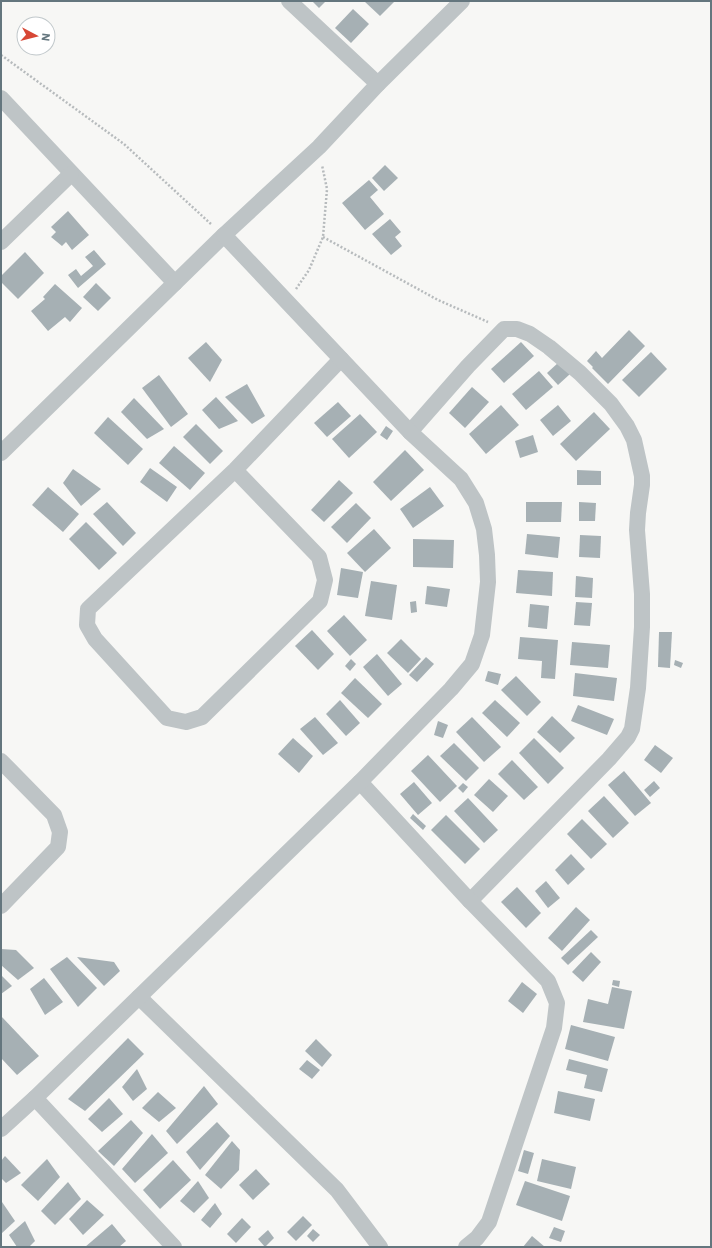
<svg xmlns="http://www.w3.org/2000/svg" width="712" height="1248" viewBox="0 0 712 1248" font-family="'IBM Plex Sans',sans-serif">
<rect width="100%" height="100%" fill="#f7f7f5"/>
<g fill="#a6b0b4">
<path d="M 312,1 L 326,1 L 319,8 Z"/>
<path d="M 364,1 L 395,1 L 380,16 Z"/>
<path d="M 353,9 L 369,24 L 351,43 L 335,28 Z"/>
<path d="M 385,165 L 398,178 L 384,191 L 372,178 Z"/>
<path d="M 369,180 L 378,190 L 370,197 L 384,214 L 365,230 L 342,203 Z"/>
<path d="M 68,211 L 89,235 L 72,250 L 66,242 L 62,246 L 51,237 L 56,232 L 51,227 Z"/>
<path d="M 390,219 L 401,232 L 395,237 L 402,246 L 391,255 L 372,234 Z"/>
<path d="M 94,250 L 106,264 L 78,288 L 68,275 L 76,269 L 81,276 L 93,266 L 85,257 Z"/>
<path d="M 25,252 L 44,273 L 18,299 L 1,282 L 1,276 Z"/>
<path d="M 96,283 L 111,298 L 98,311 L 83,297 Z"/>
<path d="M 55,284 L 82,308 L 70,322 L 65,317 L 48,331 L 31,311 L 45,299 L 43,297 Z"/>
<path d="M 629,330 L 645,346 L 608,384 L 592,368 L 593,367 L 587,361 L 596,351 L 602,358 Z"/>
<path d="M 206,342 L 222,360 L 210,382 L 188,358 Z"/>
<path d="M 521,342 L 534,356 L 504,383 L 491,369 Z"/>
<path d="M 651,352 L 667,369 L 639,397 L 622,380 Z"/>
<path d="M 559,362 L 570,374 L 558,385 L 547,373 Z"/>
<path d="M 539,371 L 553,387 L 526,410 L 512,394 Z"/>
<path d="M 159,375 L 188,414 L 171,427 L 142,388 Z"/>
<path d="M 247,384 L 265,416 L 252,424 L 225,397 Z"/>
<path d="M 472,387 L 489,402 L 465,428 L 449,413 Z"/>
<path d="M 216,397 L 238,421 L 219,429 L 202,410 Z"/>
<path d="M 134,398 L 164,429 L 147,439 L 121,412 Z"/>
<path d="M 338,402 L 351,416 L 327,437 L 314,423 Z"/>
<path d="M 501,405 L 519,425 L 486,454 L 469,434 Z"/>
<path d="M 558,405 L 571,421 L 553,436 L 540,420 Z"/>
<path d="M 594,412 L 610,429 L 576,461 L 560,444 Z"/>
<path d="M 360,414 L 377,432 L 349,458 L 332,439 Z"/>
<path d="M 108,417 L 143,449 L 128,465 L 94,433 Z"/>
<path d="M 196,424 L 223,451 L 210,464 L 183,437 Z"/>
<path d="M 386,426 L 393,431 L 387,440 L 380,435 Z"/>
<path d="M 533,435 L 538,452 L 520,458 L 515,441 Z"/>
<path d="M 174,446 L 205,473 L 190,490 L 159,463 Z"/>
<path d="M 405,450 L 424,470 L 391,501 L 373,482 Z"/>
<path d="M 150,468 L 177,487 L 167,502 L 140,482 Z"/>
<path d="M 73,469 L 101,489 L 81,506 L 63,483 Z"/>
<path d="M 577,470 L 601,471 L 601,485 L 577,485 Z"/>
<path d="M 339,480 L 353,493 L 324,522 L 311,510 Z"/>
<path d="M 48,487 L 79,514 L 63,532 L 32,505 Z"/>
<path d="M 430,487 L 444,506 L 413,528 L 400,509 Z"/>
<path d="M 107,502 L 136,533 L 123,546 L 93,514 Z"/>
<path d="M 526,502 L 562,502 L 561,522 L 526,522 Z"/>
<path d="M 579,502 L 596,503 L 595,521 L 579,521 Z"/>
<path d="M 356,503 L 371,518 L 347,543 L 331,527 Z"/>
<path d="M 86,522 L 117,553 L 99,570 L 69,539 Z"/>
<path d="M 374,529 L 391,548 L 365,572 L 347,553 Z"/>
<path d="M 527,534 L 560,537 L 558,558 L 525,554 Z"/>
<path d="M 580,535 L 601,536 L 600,558 L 579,557 Z"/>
<path d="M 413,539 L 454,540 L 453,568 L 413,567 Z"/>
<path d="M 341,568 L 363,572 L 358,598 L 337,595 Z"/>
<path d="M 518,570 L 553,572 L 552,596 L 516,593 Z"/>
<path d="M 576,576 L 593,578 L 592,598 L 575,597 Z"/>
<path d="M 371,581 L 397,585 L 392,620 L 365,616 Z"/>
<path d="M 427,586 L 450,589 L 447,607 L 425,604 Z"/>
<path d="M 416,601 L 417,612 L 411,613 L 410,602 Z"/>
<path d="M 576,602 L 592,603 L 590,626 L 574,625 Z"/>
<path d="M 530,604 L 549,606 L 547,629 L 528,627 Z"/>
<path d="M 344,615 L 367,640 L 350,656 L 327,631 Z"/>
<path d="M 312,630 L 334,654 L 318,670 L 295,646 Z"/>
<path d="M 659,632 L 672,632 L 670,668 L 658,667 Z"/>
<path d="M 520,637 L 558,640 L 555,679 L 541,678 L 542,661 L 518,659 Z"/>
<path d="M 401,639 L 421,659 L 408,673 L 387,653 Z"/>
<path d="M 572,642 L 610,645 L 608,668 L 570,665 Z"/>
<path d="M 377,654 L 402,684 L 388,696 L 363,667 Z"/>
<path d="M 426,657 L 434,664 L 417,682 L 409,675 Z"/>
<path d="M 351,659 L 356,664 L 350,671 L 345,666 Z"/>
<path d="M 675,660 L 683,663 L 681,668 L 674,665 Z"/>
<path d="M 488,671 L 501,674 L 498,685 L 485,681 Z"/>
<path d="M 575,673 L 617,678 L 614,701 L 573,696 Z"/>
<path d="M 516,676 L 541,702 L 527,716 L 501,690 Z"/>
<path d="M 355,678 L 382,704 L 368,718 L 341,693 Z"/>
<path d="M 340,700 L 360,723 L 346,736 L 326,714 Z"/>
<path d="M 495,700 L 520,723 L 507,737 L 482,713 Z"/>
<path d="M 578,705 L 614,719 L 607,735 L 571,721 Z"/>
<path d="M 552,716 L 575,738 L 560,753 L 537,732 Z"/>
<path d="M 315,717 L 338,743 L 323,755 L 300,729 Z"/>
<path d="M 472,717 L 501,747 L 484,762 L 456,732 Z"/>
<path d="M 438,721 L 448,725 L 443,738 L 434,735 Z"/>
<path d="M 293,738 L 313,756 L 299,773 L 278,754 Z"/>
<path d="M 534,738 L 564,768 L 548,784 L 519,753 Z"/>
<path d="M 454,743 L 479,768 L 466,781 L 440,756 Z"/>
<path d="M 655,745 L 673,758 L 661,773 L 644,760 Z"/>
<path d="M 428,755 L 457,786 L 440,802 L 411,771 Z"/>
<path d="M 512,760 L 538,787 L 524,800 L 498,774 Z"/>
<path d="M 624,771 L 651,803 L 635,816 L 608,785 Z"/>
<path d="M 489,779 L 508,796 L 493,812 L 474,795 Z"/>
<path d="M 654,781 L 660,788 L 650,797 L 644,790 Z"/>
<path d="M 414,782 L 432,803 L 418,815 L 400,794 Z"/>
<path d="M 463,783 L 468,787 L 463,793 L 458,788 Z"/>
<path d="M 604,796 L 629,823 L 613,838 L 588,811 Z"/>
<path d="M 468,798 L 498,830 L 484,843 L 454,811 Z"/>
<path d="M 413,814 L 426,826 L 423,830 L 410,818 Z"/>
<path d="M 446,815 L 480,849 L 465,864 L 431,830 Z"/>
<path d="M 582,819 L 607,844 L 591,859 L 567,834 Z"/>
<path d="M 571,854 L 585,869 L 568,885 L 555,870 Z"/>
<path d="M 546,881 L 560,898 L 548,908 L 535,891 Z"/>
<path d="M 517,887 L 541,913 L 526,928 L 501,902 Z"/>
<path d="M 576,907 L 590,920 L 562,951 L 548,938 Z"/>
<path d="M 591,930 L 598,937 L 568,965 L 561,958 Z"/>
<path d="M 1,949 L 16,950 L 34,968 L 18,980 L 1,965 Z"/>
<path d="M 591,952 L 601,962 L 583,982 L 572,972 Z"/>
<path d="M 67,957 L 97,988 L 78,1007 L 50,969 Z"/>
<path d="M 77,957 L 114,962 L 120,971 L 104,986 Z"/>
<path d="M 1,975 L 12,986 L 1,994 Z"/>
<path d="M 44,978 L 63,1002 L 45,1015 L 30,989 Z"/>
<path d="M 613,980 L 620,981 L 619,987 L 612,985 Z"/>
<path d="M 522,982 L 537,994 L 523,1013 L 508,1001 Z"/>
<path d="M 612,987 L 632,991 L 624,1029 L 583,1022 L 588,999 L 608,1004 Z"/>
<path d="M 1,1016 L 39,1056 L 17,1075 L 1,1058 Z"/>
<path d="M 571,1025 L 615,1037 L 608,1061 L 565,1049 Z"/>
<path d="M 128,1038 L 144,1054 L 85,1111 L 68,1099 Z"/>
<path d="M 316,1039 L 332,1055 L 322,1067 L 305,1051 Z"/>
<path d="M 569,1059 L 608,1069 L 602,1092 L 584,1088 L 587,1075 L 566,1070 Z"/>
<path d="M 307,1060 L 320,1070 L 312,1079 L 299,1069 Z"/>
<path d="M 137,1069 L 147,1089 L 133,1101 L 122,1087 Z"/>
<path d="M 204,1086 L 218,1104 L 177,1144 L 166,1131 Z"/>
<path d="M 558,1091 L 595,1099 L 590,1121 L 554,1113 Z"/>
<path d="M 158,1092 L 176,1108 L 159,1122 L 142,1108 Z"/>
<path d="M 109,1098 L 123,1114 L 102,1132 L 88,1119 Z"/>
<path d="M 131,1120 L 143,1133 L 114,1166 L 98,1151 Z"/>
<path d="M 217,1122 L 230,1136 L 200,1170 L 186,1152 Z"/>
<path d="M 152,1134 L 168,1153 L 135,1183 L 122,1169 Z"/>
<path d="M 232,1141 L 240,1150 L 239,1170 L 221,1189 L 205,1175 Z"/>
<path d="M 524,1150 L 534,1153 L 528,1174 L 518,1171 Z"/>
<path d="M 5,1156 L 21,1173 L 6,1183 L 1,1178 L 1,1161 Z"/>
<path d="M 47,1159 L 60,1177 L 38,1201 L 21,1185 Z"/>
<path d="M 542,1159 L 576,1167 L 571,1189 L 537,1181 Z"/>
<path d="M 173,1160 L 191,1180 L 160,1209 L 143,1190 Z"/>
<path d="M 256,1169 L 270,1184 L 253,1200 L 239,1185 Z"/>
<path d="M 198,1181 L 209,1198 L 194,1213 L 180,1201 Z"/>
<path d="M 525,1181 L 570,1196 L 562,1221 L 516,1205 Z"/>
<path d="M 68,1182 L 81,1199 L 55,1225 L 41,1211 Z"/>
<path d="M 87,1200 L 104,1215 L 83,1235 L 69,1219 Z"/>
<path d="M 2,1202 L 15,1221 L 1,1234 L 1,1203 Z"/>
<path d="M 215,1203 L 222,1214 L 210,1228 L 201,1220 Z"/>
<path d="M 303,1216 L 312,1225 L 296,1241 L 287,1232 Z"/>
<path d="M 242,1218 L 251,1227 L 236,1243 L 227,1234 Z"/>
<path d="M 25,1221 L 35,1241 L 29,1247 L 17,1247 L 9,1235 Z"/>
<path d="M 112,1224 L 126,1241 L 119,1247 L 85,1247 Z"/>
<path d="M 554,1227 L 565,1231 L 561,1242 L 549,1238 Z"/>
<path d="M 313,1229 L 320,1235 L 313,1242 L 307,1236 Z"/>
<path d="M 268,1230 L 274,1238 L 265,1247 L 258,1239 Z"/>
<path d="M 532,1236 L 545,1247 L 523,1247 Z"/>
</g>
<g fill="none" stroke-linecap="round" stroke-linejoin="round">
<g stroke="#b7bbbd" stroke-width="2.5" stroke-dasharray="2 2" stroke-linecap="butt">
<path d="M 1,55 L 124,144 L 212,225"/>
<path d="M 323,237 L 438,300 L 488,322"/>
<path d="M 296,289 L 309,270 L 323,237 L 327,189 L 322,165"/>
</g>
<g stroke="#bec4c6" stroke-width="16">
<path d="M 289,1 L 378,84"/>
<path d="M 1,98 L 175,283"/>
<path d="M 1,242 L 71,174"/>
<path d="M 410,432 L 468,366 L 504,329 L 517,329 L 530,334 L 549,347 L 580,373 L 611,404 L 627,426 L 634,440 L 642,476 L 642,485 L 638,513 L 637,530 L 642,594 L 642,627 L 638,688 L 632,729 L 628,737 L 609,759 L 470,901"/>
<path d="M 1,453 L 224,235 L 319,147 L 378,84 L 462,1"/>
<path d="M 235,470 L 319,557 L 325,580 L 320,601 L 202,717 L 186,722 L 167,718 L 95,639 L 87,625 L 88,609 L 235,470 L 341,359"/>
<path d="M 1,761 L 54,815 L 60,832 L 58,847 L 1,906"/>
<path d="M 360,782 L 470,901 L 548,981 L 557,1003 L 554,1028 L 489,1222 L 477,1238 L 466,1247"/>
<path d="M 139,997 L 337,1190 L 380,1247"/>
<path d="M 35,1098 L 174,1247"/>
<path d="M 1,1129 L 35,1098 L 360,782 L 451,689 L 472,664 L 482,635 L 488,582 L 487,555 L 484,529 L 476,503 L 461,479 L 410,432 L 224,235"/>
</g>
</g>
<rect width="712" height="1248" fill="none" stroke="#64767e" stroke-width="4"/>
<g transform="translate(36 36) rotate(97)"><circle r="19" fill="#ffffff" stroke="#c1c8cb"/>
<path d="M0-3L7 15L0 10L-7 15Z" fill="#d74735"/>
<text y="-6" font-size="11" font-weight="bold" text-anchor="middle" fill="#64767e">N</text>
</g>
</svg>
